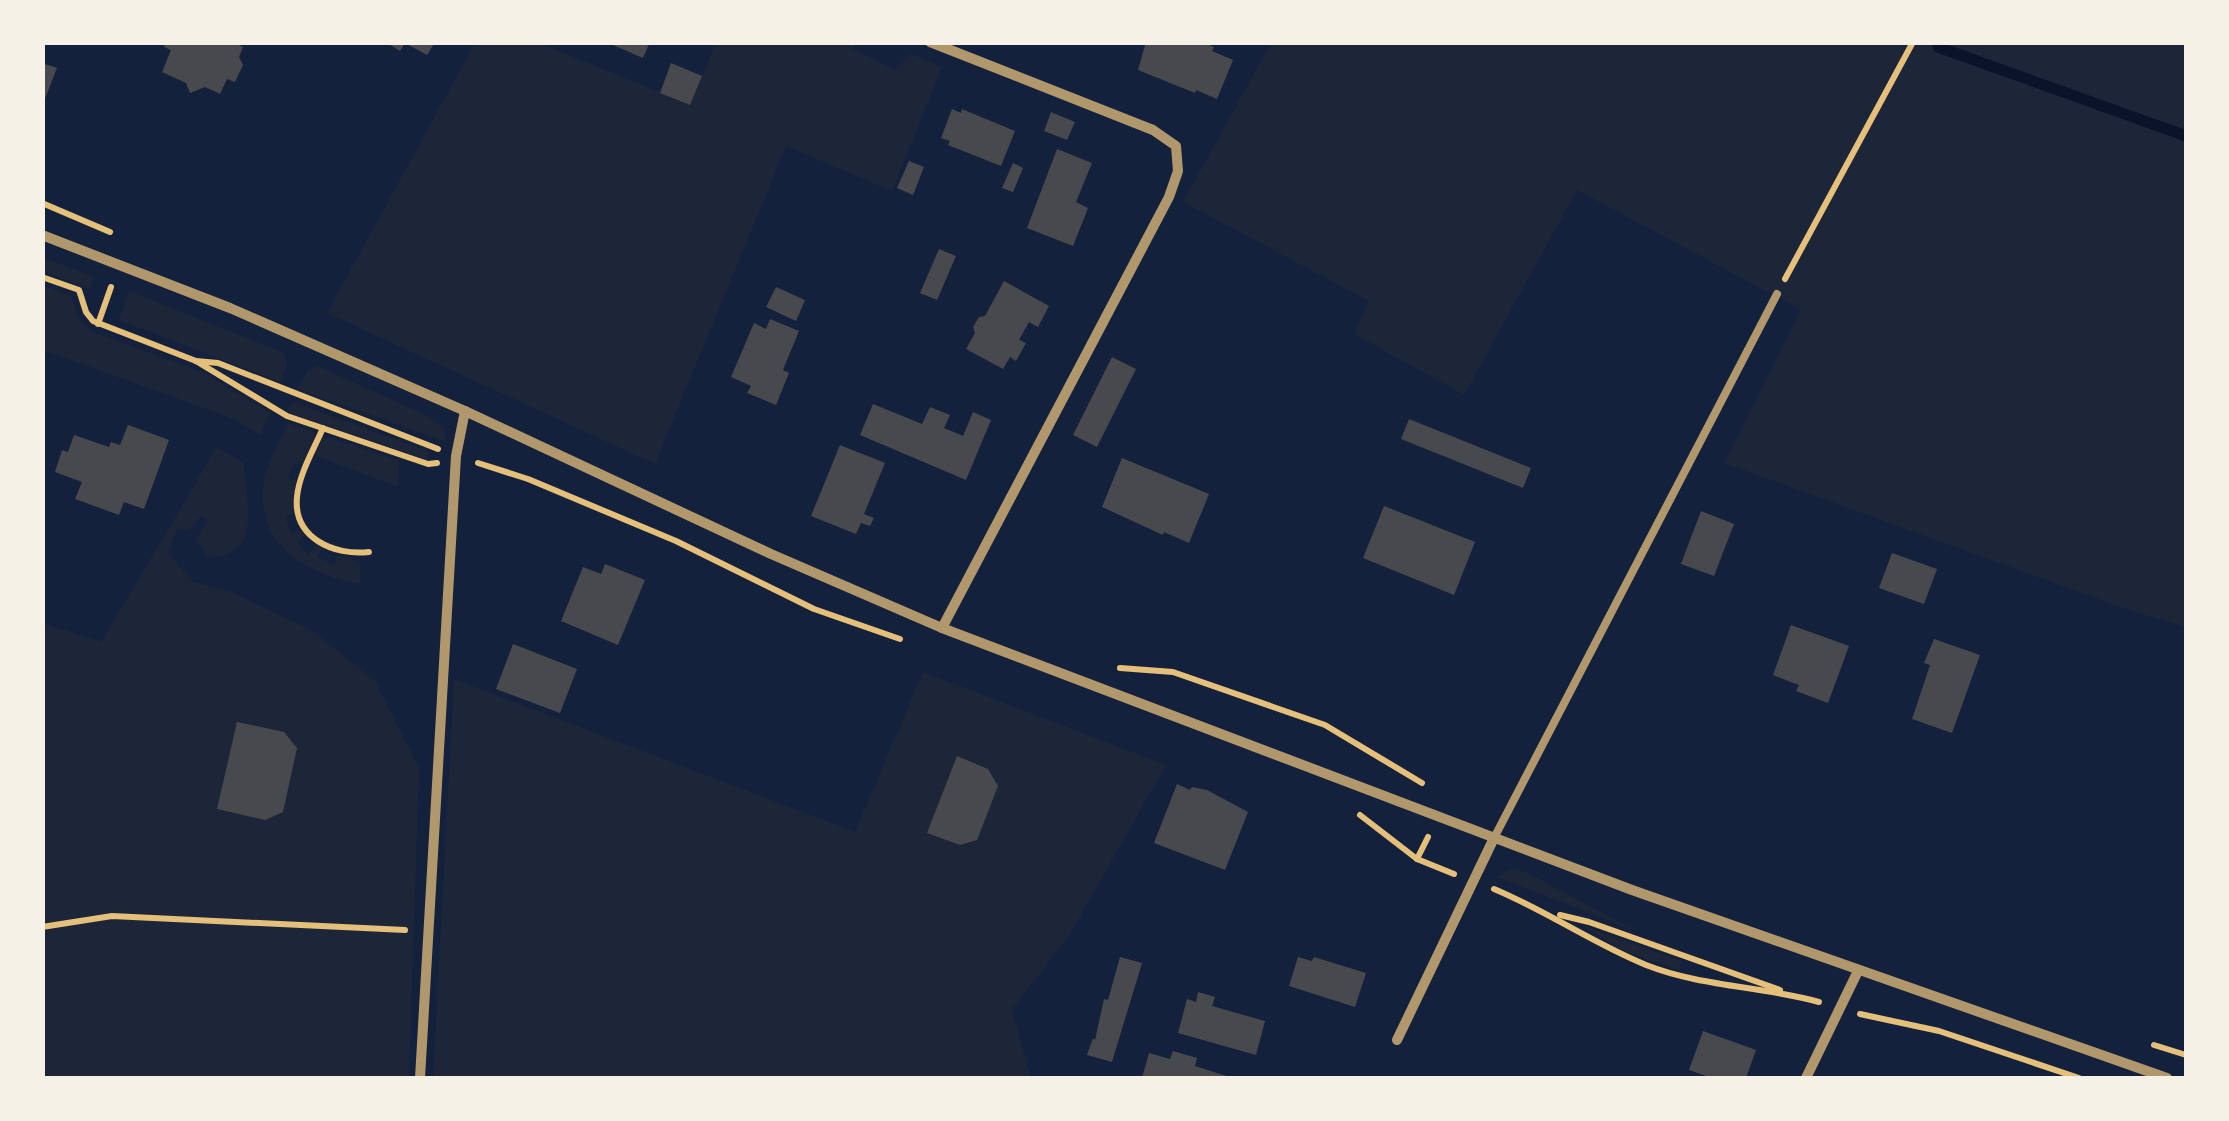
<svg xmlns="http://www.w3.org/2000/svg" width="2229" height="1121" viewBox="0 0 2229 1121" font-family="Lato,sans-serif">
<rect width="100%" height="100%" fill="#14213d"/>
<g fill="#1d2539">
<path d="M 475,43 L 540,43 L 690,105 L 716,43 L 856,43 L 853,49 L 895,70 L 911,54 L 942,67 L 892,191 L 786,146 L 655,464 L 327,313 Z"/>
<path d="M 1271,43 L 2186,43 L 2186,627 L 2123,608 L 1724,463 L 1801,310 L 1577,190 L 1464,395 L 1354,334 L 1369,301 L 1183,202 Z"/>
<path d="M 42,257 L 94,277 L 89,289 L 43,271 Z"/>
<path d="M 42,285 L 71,296 L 80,320 L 94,332 L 202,372 L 270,413 L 260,435 L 234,419 L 43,350 Z"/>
<path d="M 129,291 L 284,353 L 287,365 L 280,382 L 119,320 Z"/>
<path d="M 318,366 L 430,417 L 445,430 L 446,442 L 298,389 L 308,370 Z"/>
<path d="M 293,402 L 428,451 L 428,460 L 288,412 Z"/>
<path d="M 288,423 L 315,432 L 305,466 L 295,462 L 288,478 L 297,482 L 295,513 L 285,517 L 291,533 L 300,530 L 304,535 L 297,543 L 308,554 L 317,546 L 321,548 L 318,557 L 334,565 L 338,555 L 350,557 L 360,565 L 360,584 C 310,575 259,549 263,489 C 264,467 280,443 288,423 Z"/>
<path d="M 323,436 L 399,460 L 398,487 L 316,456 Z"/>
<path d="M 217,447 L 244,463 C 246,503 264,558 207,557 L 196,539 L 208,521 L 201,516 L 189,530 L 177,529 L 168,553 L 193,582 L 232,592 L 313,631 L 375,681 L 419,768 L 409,1078 L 43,1078 L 43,623 L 101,642 Z"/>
<path d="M 923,672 L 1166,765 L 1070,934 L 1012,1010 L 1031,1078 L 433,1078 L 454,679 L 855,832 Z"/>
<path d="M 1512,869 L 1528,873 L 1636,931 L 1497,877 Z"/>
<path d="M 1581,925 L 1681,961 L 1679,970 L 1620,949 Z"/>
</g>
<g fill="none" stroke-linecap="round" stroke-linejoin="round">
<path stroke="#0b132b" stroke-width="11" d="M 1938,47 L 2186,136"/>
</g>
<g fill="#48494c">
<path d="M 166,42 L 233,42 L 243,47 L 239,57 L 243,65 L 235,82 L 227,79 L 220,94 L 205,87 L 190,93 L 186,83 L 162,72 L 171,50 L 164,47 Z"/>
<path d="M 386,42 L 435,42 L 427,55 L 405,43 L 400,51 Z"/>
<path d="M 606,42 L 650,42 L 643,58 Z"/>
<path d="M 1146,42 L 1202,42 L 1214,47 L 1212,51 L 1233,60 L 1217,99 L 1196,90 L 1195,93 L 1138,70 Z"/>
<path d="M 42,63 L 57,68 L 43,104 L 42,104 Z"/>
<path d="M 671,63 L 702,76 L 690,105 L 660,93 Z"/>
<path d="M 952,109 L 961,113 L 962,109 L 1015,131 L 1001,166 L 948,145 L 950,141 L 941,138 Z"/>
<path d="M 1051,112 L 1075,122 L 1067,140 L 1044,131 Z"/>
<path d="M 1057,149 L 1092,163 L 1076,202 L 1088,208 L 1073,246 L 1027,228 Z"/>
<path d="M 909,161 L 924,167 L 913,195 L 897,188 Z"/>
<path d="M 1013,163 L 1023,168 L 1013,192 L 1002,188 Z"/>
<path d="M 939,249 L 956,256 L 937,300 L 920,293 Z"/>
<path d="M 1004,281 L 1049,306 L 1038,327 L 1029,322 L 1019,340 L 1026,343 L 1016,361 L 1010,357 L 1003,369 L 966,349 L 975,333 L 973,327 L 979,317 L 985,316 Z"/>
<path d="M 776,287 L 805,300 L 796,321 L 766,307 Z"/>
<path d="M 770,319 L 799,331 L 783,370 L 789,373 L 776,405 L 747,393 L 751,386 L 731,377 L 754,323 L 766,329 Z"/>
<path d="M 1112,357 L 1136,369 L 1097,447 L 1073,435 Z"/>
<path d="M 873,404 L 922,424 L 930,407 L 950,415 L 944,428 L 963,436 L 973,412 L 991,420 L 966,480 L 860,435 Z"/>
<path d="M 1409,419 L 1531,468 L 1523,488 L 1401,439 Z"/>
<path d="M 128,425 L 169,440 L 144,509 L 124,502 L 119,515 L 75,499 L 82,482 L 55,472 L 62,450 L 68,452 L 74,435 L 109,447 L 111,442 L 120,445 Z"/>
<path d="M 840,445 L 885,463 L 864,514 L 874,518 L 870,526 L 861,523 L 856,534 L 811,516 Z"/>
<path d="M 1122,458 L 1209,494 L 1189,543 L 1164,532 L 1163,535 L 1102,507 Z"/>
<path d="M 1384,506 L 1475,542 L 1454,595 L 1363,558 Z"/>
<path d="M 1701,511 L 1734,524 L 1714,576 L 1681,564 Z"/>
<path d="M 1892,553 L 1937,569 L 1924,604 L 1879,588 Z"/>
<path d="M 605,564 L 645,580 L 618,645 L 561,621 L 583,567 L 601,574 Z"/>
<path d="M 1791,625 L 1849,646 L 1828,703 L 1796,691 L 1799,685 L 1773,675 Z"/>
<path d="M 1934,639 L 1980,655 L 1952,733 L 1912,719 L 1930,665 L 1924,663 Z"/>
<path d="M 513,644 L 577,669 L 560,713 L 496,689 Z"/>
<path d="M 237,722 L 284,732 L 297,748 L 283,812 L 265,820 L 217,809 Z"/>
<path d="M 957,756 L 988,769 L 998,786 L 977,840 L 960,845 L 927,833 Z"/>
<path d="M 1177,784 L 1190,790 L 1192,787 L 1207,790 L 1248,812 L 1225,870 L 1154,843 Z"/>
<path d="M 1120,957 L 1142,963 L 1112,1062 L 1087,1055 L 1093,1038 L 1095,1040 L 1104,999 L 1108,1000 Z"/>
<path d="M 1298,957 L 1312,961 L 1314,957 L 1366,973 L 1355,1007 L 1289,986 Z"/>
<path d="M 1198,992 L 1215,997 L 1212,1006 L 1265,1021 L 1256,1055 L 1178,1033 L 1187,999 L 1196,1002 Z"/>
<path d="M 1703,1031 L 1756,1050 L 1746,1078 L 1712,1078 L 1689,1070 Z"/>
<path d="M 1173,1051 L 1197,1058 L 1195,1066 L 1233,1078 L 1142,1078 L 1149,1053 L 1170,1059 Z"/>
</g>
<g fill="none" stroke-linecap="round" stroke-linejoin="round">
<g stroke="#e5c07b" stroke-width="6">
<path d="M 42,203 L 110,232"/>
<path d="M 42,277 L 79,290 L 86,312 L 93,321 L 196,361 L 287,416 L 428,464 L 437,463"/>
<path d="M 1785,279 L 1913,42"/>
<path d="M 98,324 L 111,287"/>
<path d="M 196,361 L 218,363 L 438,449"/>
<path d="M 323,428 C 314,449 299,474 297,497 C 293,538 334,556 369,552"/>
<path d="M 478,463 L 528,479 L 676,541 L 814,609 L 900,639"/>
<path d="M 1120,668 L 1173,672 L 1325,725 L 1422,783"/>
<path d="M 1360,815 L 1417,859 L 1454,874"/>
<path d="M 1417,859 L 1428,837"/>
<path d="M 1494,889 C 1547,911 1594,944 1646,965 C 1702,987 1761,986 1819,1002"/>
<path d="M 1560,915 L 1589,922 L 1780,990"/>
<path d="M 42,927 L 112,916 L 405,930"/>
<path d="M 1860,1014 L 1939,1031 L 2079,1078"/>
<path d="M 2154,1045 L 2186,1055"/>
</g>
<path stroke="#b1986c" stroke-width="8" d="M 1494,838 L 1777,294"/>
<g stroke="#b1986c" stroke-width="10">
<path d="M 930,42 L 1153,130 L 1176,146 L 1178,171 L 1169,197 L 942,628"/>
<path d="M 42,235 L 230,308 L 465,411 L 771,554 L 942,628 L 1632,890 L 2167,1078"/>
<path d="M 1397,1040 L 1494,838"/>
<path d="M 420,1078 L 456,456 L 465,411"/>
<path d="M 1806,1078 L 1858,971"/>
</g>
</g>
<rect width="2229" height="1121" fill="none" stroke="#f6f1e7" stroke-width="90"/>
</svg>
